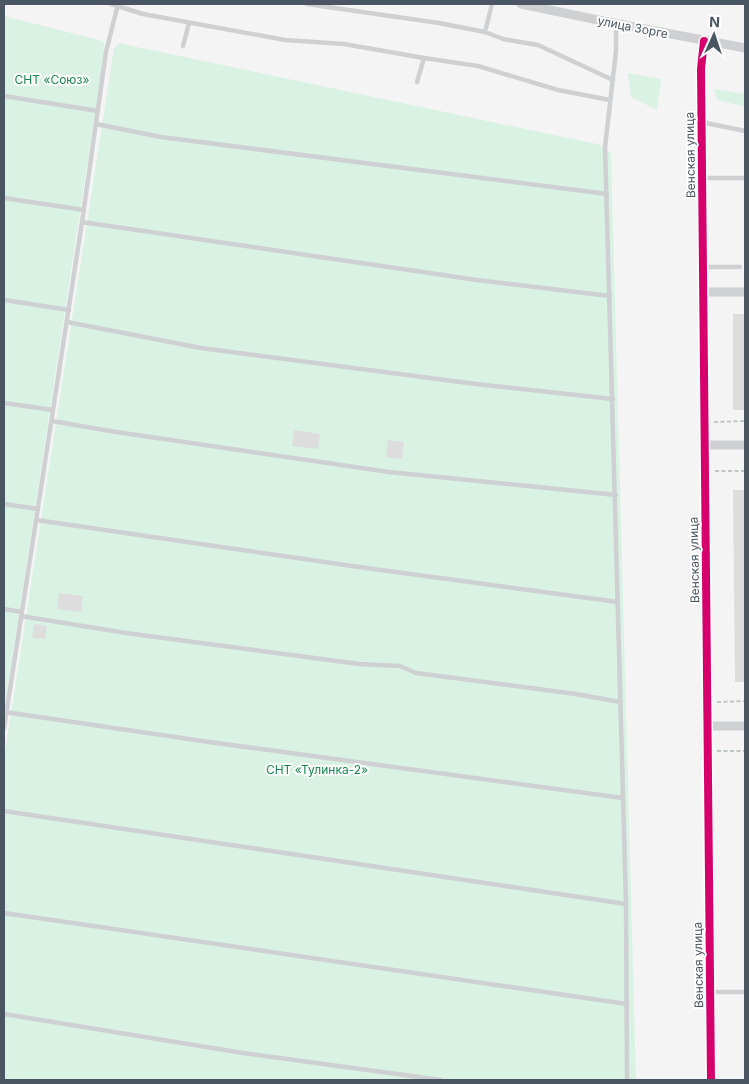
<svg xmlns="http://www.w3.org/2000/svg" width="749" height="1084" viewBox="0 0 749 1084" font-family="Inter,sans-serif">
<rect width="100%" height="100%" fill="#f4f4f4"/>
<g fill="#d9f2e3">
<path d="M 4,16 L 103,41 L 105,47 L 4,712 Z"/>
<path d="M 118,43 L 597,144 L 605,147 L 611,153 L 636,1080 L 4,1080 L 4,759 L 114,48 Z"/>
<path d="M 628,73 L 661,79 L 657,110 L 631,97 Z"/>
<path d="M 714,89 L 745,94 L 745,107 L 717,100 Z"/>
</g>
<g fill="#ddddde">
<rect x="733" y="314" width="12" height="96"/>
<path d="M 294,430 L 320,434 L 318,449 L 292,446 Z"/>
<path d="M 388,440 L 404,442 L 402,459 L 386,457 Z"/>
<path d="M 733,490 L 745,490 L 745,682 L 735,682 Z"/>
<path d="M 59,593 L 83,596 L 81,612 L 57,609 Z"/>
<path d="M 34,624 L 47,626 L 45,639 L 32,638 Z"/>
</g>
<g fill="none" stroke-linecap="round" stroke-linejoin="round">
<g stroke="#bcc7c4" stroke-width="2" stroke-dasharray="4 2.5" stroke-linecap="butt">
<path d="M 714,422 L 745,421"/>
<path d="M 715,471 L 745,471"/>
<path d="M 717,702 L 745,701"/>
<path d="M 717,751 L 745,751"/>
</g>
<g stroke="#ced0d2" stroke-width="4.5">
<path d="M 111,4 L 143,14 L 285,40 L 344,44 L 424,58 L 478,66 L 558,90 L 610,100"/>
<path d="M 307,4 L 439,23 L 485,32"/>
<path d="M 492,4 L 485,32 L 503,39 L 538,45 L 613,80"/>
<path d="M 616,23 L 616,51 L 605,147 L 626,904 L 627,1080"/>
<path d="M 183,46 L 189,23"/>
<path d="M 417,82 L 424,58"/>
<path d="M 4,96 L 98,111"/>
<path d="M 701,122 L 745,131"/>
<path d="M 96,124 L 161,137 L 607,194"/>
<path d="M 702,178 L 745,178"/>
<path d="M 4,198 L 84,210"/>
<path d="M 82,222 L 477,280 L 610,296"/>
<path d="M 703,267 L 740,267"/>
<path d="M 4,300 L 69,310"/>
<path d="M 67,322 L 201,348 L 476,384 L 613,399"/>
<path d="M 4,403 L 53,410"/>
<path d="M 52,421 L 116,432 L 389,472 L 616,495"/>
<path d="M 4,504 L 38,509"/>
<path d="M 36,520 C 146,535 256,553 366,568 C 450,580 534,590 618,602"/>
<path d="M 4,609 L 22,612"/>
<path d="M 21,616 L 126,633 L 359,664 L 400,666 L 416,673 L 576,694 L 620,702"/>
<path d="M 5,712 L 209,742 L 623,798"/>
<path d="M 4,728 L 82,222 L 106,52 L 118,4"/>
<path d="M 4,811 L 626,904"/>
<path d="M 4,913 L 627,1004"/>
<path d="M 710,992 L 745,992"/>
<path d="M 4,1014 L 243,1053 L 441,1080"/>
</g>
<g stroke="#ced0d2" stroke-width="9">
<path d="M 521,4 L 603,21 L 745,48"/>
<path d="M 704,41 L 701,69 L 711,1080"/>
<path d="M 703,292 L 745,292"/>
<path d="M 704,445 L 745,445"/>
<path d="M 707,726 L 745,726"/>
</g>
<g stroke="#fff" stroke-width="11">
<path id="cycleway" d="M 704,41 L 701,69 L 711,1080"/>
</g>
<use href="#cycleway" stroke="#d6006c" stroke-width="8"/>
</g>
<g text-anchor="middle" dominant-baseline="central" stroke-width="4" stroke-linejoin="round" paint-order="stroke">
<g font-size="12" fill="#4a5661" stroke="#fff">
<text transform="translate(633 27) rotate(11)">улица Зорге</text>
<text transform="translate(690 155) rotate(-91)">Венская улица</text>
<text transform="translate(694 560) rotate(-91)">Венская улица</text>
<text transform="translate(698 965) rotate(-91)">Венская улица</text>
</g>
<g font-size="12" fill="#17864f" stroke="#fff">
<text x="52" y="79">СНТ «Союз»</text>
<text x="317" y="769">СНТ «Тулинка-2»</text>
</g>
</g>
<rect width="749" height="1084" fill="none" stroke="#4a5661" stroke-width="10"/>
<g transform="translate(714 35) rotate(3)" stroke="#ffffff" stroke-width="4" paint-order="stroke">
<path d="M0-4L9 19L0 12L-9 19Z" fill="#4a5661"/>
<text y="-8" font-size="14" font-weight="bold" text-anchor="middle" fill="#4a5661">N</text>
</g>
</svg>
